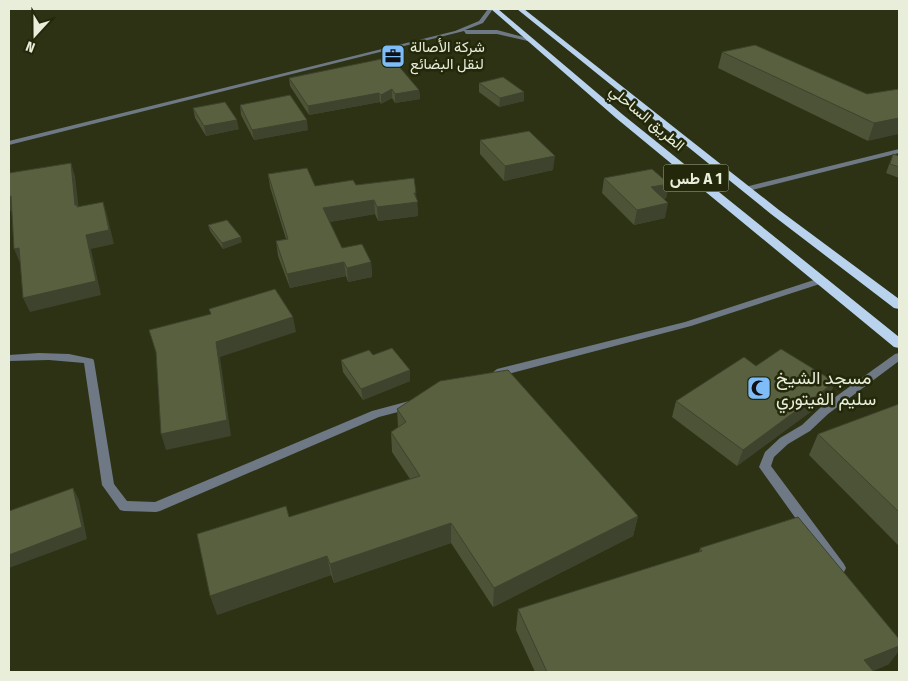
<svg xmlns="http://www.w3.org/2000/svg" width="908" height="681" viewBox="0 0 908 681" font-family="'Fira Sans Condensed',Vazirmatn,sans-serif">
<rect width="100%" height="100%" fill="#2c3213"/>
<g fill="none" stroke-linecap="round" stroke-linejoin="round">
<g fill="#6e7985" fill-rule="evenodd">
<path d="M 899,149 L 899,153 L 748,191 L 744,189 L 745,187 Z"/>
<path d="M 823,277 L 828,280 L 826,282 L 691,326 L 497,377 L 492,373 L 497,369 L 685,322 Z"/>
<path d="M 39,353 L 69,354 L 93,359 L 94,361 L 114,484 L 127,501 L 155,502 L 372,411 L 413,400 L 417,401 L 418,404 L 417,407 L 379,417 L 160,511 L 156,512 L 124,511 L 120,510 L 102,485 L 84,363 L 49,360 L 9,361 L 9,355 Z"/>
<path d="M 899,353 L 899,361 L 828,414 L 810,431 L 788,444 L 774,457 L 771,466 L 844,564 L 846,568 L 844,572 L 839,574 L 834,572 L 759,467 L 765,452 L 780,438 L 802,425 L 820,408 L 895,354 Z"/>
</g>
<path fill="#6e7985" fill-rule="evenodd" d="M 488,9 L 493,9 L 483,23 L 465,30 L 497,30 L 535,40 L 532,42 L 497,34 L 466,34 L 464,31 L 9,145 L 9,141 L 455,31 L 479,21 Z"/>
<g fill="#b9d3ee" fill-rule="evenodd">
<path d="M 491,9 L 498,9 L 622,114 L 899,337 L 899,348 L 894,347 L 616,118 Z"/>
<path d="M 517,9 L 524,9 L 779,210 L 899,299 L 899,309 L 894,308 L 771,214 Z"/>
</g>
</g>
<g fill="#4c5337">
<path d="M 722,52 L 867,94 L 899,89 L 868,141 L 718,68 Z"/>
<path d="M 289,78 L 419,90 L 420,99 L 395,103 L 392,98 L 381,104 L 380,102 L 309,115 L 290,86 Z"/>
<path d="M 479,83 L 524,92 L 524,101 L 499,107 L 479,92 Z"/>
<path d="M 240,105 L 308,130 L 254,140 L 241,115 Z"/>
<path d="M 193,108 L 239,129 L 206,136 L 195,118 Z"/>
<path d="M 480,140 L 553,170 L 504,181 L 480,154 Z"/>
<path d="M 893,154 L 899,156 L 899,178 L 886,173 Z"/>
<path d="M 268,174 L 315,186 L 356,185 L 417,200 L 418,216 L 378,221 L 375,214 L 329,222 L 342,248 L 371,262 L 372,277 L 348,282 L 346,276 L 290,288 L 278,256 L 276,241 L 286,239 L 270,187 Z"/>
<path d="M 604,178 L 669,184 L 666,198 L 664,199 L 665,218 L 634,225 L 602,193 Z"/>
<path d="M 208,225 L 242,242 L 223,249 L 210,231 Z"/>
<path d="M 373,355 L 410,370 L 410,381 L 363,400 L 343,372 L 341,360 Z"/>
<path d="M 756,366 L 835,382 L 828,399 L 737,466 L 672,417 L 676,401 Z"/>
<path d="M 899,404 L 899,546 L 809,455 L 818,434 Z"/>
<path d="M 397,409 L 638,516 L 633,536 L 493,607 L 451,543 L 334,583 L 331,575 L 217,615 L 289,517 L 410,479 L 392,452 L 391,432 L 398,427 Z"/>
<path d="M 700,548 L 889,664 L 873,671 L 874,672 L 535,672 L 516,630 L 518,609 L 699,552 Z"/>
</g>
<g fill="#3e432d">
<path d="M 392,89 L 392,98 L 381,104 L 381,95 Z"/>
<path d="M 419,90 L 420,99 L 395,103 L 395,94 Z"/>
<path d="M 524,92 L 524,101 L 499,107 L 500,98 Z"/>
<path d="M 379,93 L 380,102 L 309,115 L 308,106 Z"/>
<path d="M 899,118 L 899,134 L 868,141 L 874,123 Z"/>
<path d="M 237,120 L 239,129 L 206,136 L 204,126 Z"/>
<path d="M 307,120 L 308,130 L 254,140 L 252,130 Z"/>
<path d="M 555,156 L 553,170 L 504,181 L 505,166 Z"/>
<path d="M 71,163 L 75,176 L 79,210 L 75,205 Z"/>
<path d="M 669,184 L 666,198 L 648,202 L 651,187 Z"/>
<path d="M 414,193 L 416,193 L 418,216 L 378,221 L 377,207 Z"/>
<path d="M 11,196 L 17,210 L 9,211 L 9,197 Z"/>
<path d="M 374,200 L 375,214 L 325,223 L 323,208 Z"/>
<path d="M 103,202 L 107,215 L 114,244 L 91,249 L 101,295 L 30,312 L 23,298 L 86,235 Z"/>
<path d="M 668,203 L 665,218 L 634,225 L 637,210 Z"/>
<path d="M 241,237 L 242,242 L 223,249 L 222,243 Z"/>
<path d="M 19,248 L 24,262 L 20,263 L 14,249 Z"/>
<path d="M 344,262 L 346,276 L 290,288 L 287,274 Z"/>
<path d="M 371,262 L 372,277 L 348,282 L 347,268 Z"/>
<path d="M 293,317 L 296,332 L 220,357 L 231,436 L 166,450 L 161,434 L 216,342 Z"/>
<path d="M 410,370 L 410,381 L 363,400 L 361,389 Z"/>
<path d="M 835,382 L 828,399 L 737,466 L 743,450 Z"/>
<path d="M 73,488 L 79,500 L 87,539 L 9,568 L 9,555 Z"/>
<path d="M 638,516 L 633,536 L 493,607 L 494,588 Z"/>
<path d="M 451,523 L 451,543 L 334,583 L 330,564 Z"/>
<path d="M 327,556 L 331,575 L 217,615 L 210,596 Z"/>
<path d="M 899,646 L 899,651 L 889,664 L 870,672 L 864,660 Z"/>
</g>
<g fill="#586040" stroke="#3e432d">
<path d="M 755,45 L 867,94 L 899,89 L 899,118 L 874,123 L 722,52 Z"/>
<path d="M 391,57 L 419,90 L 395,94 L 392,89 L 381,95 L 379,93 L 308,106 L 289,78 Z"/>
<path d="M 503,77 L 524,92 L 500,98 L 479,83 Z"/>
<path d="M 290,95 L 307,120 L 252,130 L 240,105 Z"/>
<path d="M 225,102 L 237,120 L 204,126 L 193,108 Z"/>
<path d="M 529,131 L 555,156 L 505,166 L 480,140 Z"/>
<path d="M 893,154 L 899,156 L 899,167 L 890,164 Z"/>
<path d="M 71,163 L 75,205 L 77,205 L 77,207 L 103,202 L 109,230 L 86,235 L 96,281 L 23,298 L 19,248 L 14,249 L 11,196 L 9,197 L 9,173 Z"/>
<path d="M 307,168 L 315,186 L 353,180 L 356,185 L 414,178 L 416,193 L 414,193 L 418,202 L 377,207 L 374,200 L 323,208 L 342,248 L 362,244 L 371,262 L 347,268 L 344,262 L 287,274 L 276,241 L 288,239 L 268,174 Z"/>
<path d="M 652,169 L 669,184 L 651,187 L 668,203 L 637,210 L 604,178 Z"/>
<path d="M 227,220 L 241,237 L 222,243 L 208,225 Z"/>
<path d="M 275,289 L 293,317 L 216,342 L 227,420 L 161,434 L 156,352 L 149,330 L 211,314 L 209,309 Z"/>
<path d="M 392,348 L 410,370 L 361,389 L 341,360 L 369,350 L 373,355 Z"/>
<path d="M 781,349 L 835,382 L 743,450 L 676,401 L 744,357 L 756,366 Z"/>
<path d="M 508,370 L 638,516 L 494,588 L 451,523 L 330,564 L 327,556 L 210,596 L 197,534 L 286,506 L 289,517 L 420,476 L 391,432 L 406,422 L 397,409 L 440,381 Z"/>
<path d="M 899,404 L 899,512 L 818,434 Z"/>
<path d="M 73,488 L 82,527 L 9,555 L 9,511 Z"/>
<path d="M 798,517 L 899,639 L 899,646 L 864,660 L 874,672 L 547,672 L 518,609 L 702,551 L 700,548 Z"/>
</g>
<defs>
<g id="office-square" transform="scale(1.25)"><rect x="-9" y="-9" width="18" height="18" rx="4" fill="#7fbdfa" stroke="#222809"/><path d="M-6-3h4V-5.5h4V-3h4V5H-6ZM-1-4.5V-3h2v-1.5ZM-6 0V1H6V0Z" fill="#111"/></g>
<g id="mosque-square" transform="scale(1.25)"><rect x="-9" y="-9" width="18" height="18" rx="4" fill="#7fbdfa" stroke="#222809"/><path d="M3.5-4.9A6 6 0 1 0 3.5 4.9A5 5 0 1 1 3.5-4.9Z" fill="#111"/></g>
</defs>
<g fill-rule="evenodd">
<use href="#office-square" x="393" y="56"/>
<use href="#mosque-square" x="759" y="388"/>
</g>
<g text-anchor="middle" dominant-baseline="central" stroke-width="5" stroke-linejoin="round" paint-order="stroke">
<g font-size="15" fill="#e9eedb" stroke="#222809" text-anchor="start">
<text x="410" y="47">شركة الأصالة<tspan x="410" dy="17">لنقل البضائع</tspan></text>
</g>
<g font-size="15" fill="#e9eedb" stroke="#222809">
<text transform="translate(647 118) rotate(40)">الطريق الساحلي</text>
</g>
<rect fill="#222809" stroke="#adb39c" stroke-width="1" x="663.5" y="164.5" width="65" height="27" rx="4"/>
<g font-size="16" font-weight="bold" fill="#e9eedb">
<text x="696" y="178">طس A 1</text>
</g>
<g font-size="18" fill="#e9eedb" stroke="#222809" text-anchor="start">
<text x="776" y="378">مسجد الشيخ<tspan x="776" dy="21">سليم الفيتوري</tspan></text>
</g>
</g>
<rect width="908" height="681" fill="none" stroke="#e9eedb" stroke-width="20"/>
<g transform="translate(35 35) rotate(201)" stroke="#222809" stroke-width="4" paint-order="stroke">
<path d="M0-4L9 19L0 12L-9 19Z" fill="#e9eedb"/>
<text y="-8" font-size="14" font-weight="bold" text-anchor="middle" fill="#e9eedb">N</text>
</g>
</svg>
